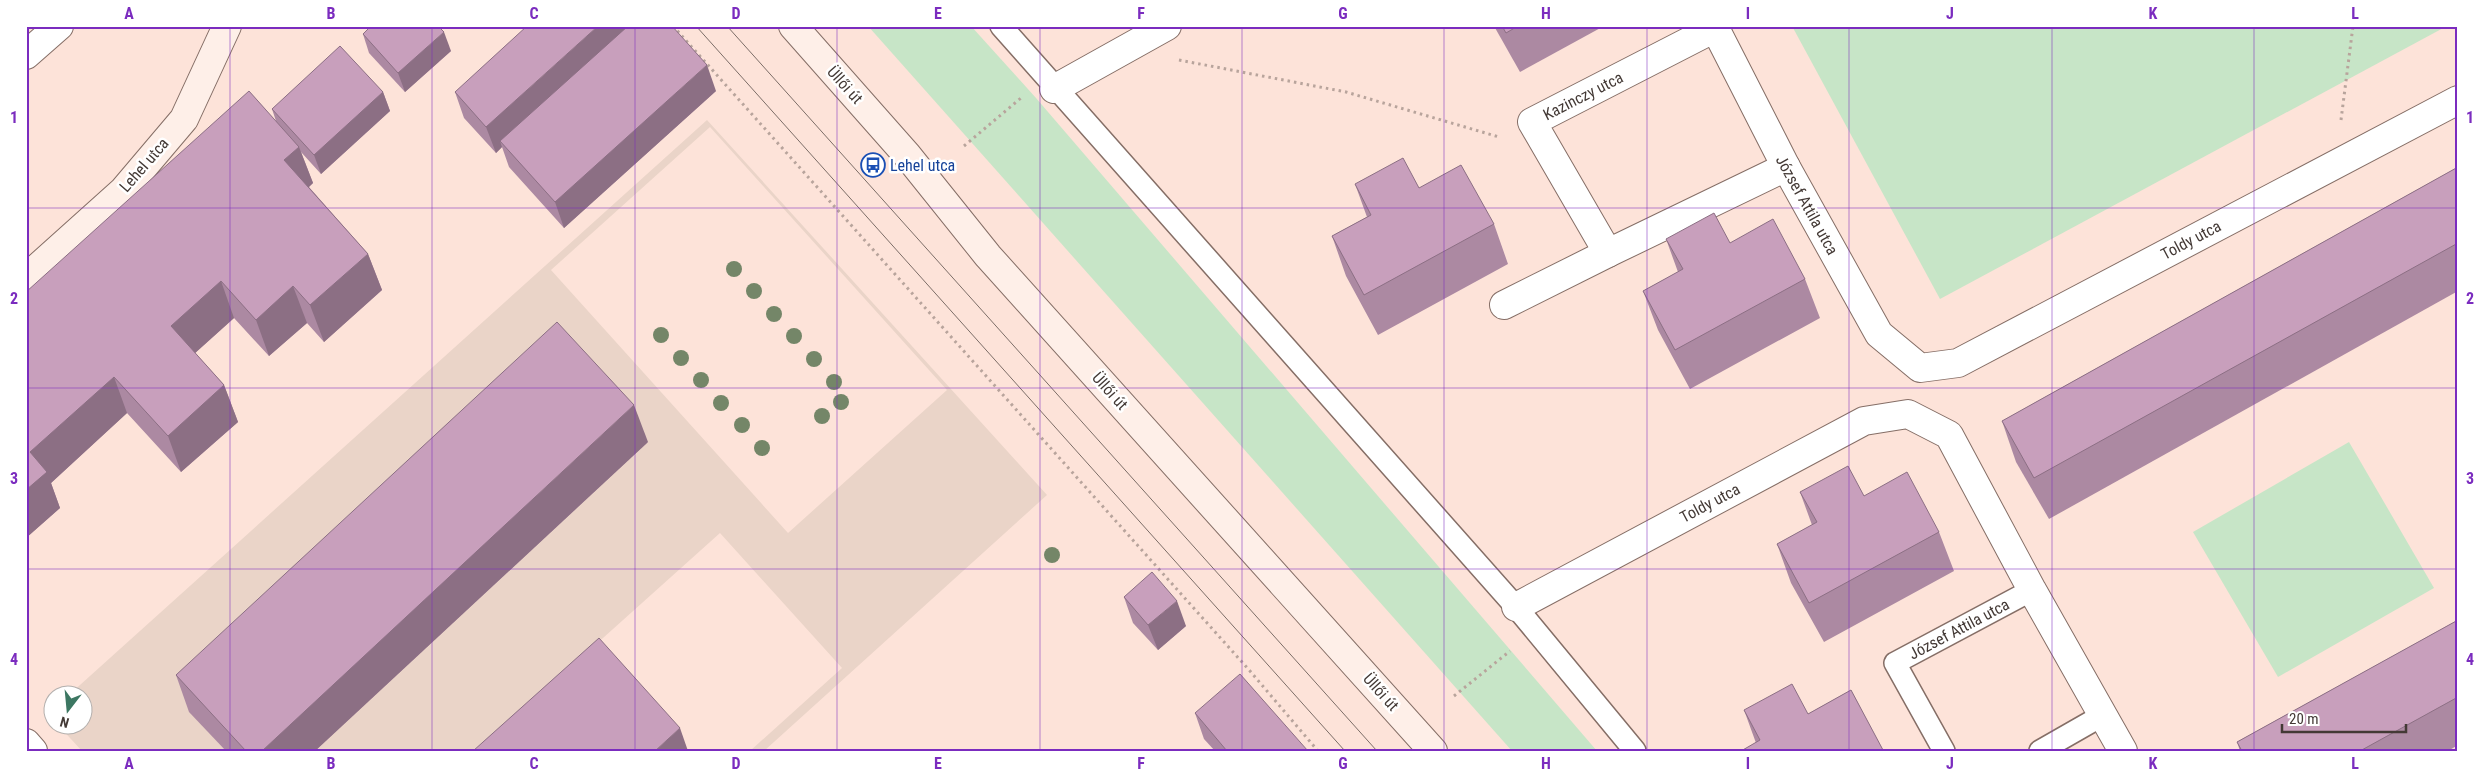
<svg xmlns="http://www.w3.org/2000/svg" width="2484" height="777" viewBox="0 0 2484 777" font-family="'Roboto Condensed',sans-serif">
<rect width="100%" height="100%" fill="#fde3d9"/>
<path fill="#ead4c8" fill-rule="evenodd" d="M 707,120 L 1047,495 L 764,751 L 750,751 L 842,668 L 720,533 L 477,751 L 82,751 L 58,725 L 82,724 L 82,694 L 70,694 ZM 710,127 L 947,390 L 788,533 L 551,270 Z"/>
<g fill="#c7e5c7">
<path d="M 868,26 L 971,26 L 1036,98 L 1597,751 L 1512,751 Z"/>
<path d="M 1792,26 L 2447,26 L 1940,299 Z"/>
<path d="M 2349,442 L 2434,588 L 2278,677 L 2193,532 Z"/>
</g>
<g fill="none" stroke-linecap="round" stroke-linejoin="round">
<g stroke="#856e66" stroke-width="24">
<g id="lane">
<path d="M 1001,26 L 1516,607 L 1635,751"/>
<path d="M 1944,751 L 1895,663 L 2032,590"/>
<path d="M 2040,751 L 2103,715"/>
</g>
</g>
<g stroke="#856e66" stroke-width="30">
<g id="street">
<path d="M 1714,26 L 1786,167 L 1879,334 L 1920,368 L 1958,363 L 2458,100"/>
<path d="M 1715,28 L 1532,122 L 1608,253 L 1786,167"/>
<path d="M 26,55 L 59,26"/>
<path d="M 1054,89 L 1167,26"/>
<path d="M 1504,305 L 1608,253"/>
<path d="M 1516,607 L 1864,421 L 1908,414 L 1949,435 L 2032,590 L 2123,751"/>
<path d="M 26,743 L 33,751"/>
</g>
</g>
<g stroke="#856e66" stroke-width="30">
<g id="secondary">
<path d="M 793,26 L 907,155 L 988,256 L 1433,751"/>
<path d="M 26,278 L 123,191 L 184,119 L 227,26"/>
</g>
</g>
<g stroke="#b8a49c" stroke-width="3" stroke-dasharray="2.5 4" stroke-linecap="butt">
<path d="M 673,26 L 1250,671 L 1318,751"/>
<path d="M 1179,60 L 1346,92 L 1499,137"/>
<path d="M 2341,120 L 2353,26"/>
<path d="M 964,146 L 1021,98"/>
<path d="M 1454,696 L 1510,651"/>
</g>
<use href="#lane" stroke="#fff" stroke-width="21"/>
<use href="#street" stroke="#fff" stroke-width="28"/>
<use href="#secondary" stroke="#feefe8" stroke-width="28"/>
<g stroke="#7c6d67" stroke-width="1">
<path d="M 696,26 L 1345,751"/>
<path d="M 727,26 L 1377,751"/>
</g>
</g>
<g fill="#748668">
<circle cx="734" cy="269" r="8"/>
<circle cx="754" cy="291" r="8"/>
<circle cx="774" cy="314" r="8"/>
<circle cx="661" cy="335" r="8"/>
<circle cx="794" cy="336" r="8"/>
<circle cx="681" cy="358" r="8"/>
<circle cx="814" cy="359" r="8"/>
<circle cx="701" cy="380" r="8"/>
<circle cx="834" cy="382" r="8"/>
<circle cx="841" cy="402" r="8"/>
<circle cx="721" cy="403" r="8"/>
<circle cx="822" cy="416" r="8"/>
<circle cx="742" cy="425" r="8"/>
<circle cx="762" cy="448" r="8"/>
<circle cx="1052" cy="555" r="8"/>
</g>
<g fill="#ac89a2">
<path d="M 1494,26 L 1604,26 L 1520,72 Z"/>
<path d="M 363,34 L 451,51 L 405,92 L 369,53 Z"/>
<path d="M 716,91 L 564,228 L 509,167 L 502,147 L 496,153 L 464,118 L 455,92 Z"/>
<path d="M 383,92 L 390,111 L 321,174 L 301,152 L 313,183 L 309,187 L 368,254 L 382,290 L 324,342 L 307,323 L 269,356 L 234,318 L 195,353 L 224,385 L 238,422 L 181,472 L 127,413 L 51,483 L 60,508 L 26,538 L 26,292 L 276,121 L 272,109 Z"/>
<path d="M 2458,167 L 2458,291 L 2049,519 L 2016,462 L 2002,421 Z"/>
<path d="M 1355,184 L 1419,188 L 1494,224 L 1508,264 L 1378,335 L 1346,276 L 1332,236 L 1367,217 Z"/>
<path d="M 1666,239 L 1730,243 L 1805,279 L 1820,318 L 1690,389 L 1658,330 L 1643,291 L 1678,272 Z"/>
<path d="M 648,442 L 315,751 L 226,751 L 189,712 L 176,675 Z"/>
<path d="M 1800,492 L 1864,496 L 1939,532 L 1954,571 L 1824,642 L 1791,583 L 1777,544 L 1812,525 Z"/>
<path d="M 1124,597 L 1186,626 L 1158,650 L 1133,623 Z"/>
<path d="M 2458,620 L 2458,745 L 2448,751 L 2240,751 L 2237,742 Z"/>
<path d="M 1851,690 L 1883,751 L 1741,751 L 1756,743 L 1744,710 L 1808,714 Z"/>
<path d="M 1195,713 L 1308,751 L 1215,751 L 1204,739 Z"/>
</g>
<g fill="#8c6f84">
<path d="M 598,26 L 636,26 L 500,141 L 502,147 L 496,153 L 486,127 Z"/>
<path d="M 444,32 L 451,51 L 405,92 L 398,73 Z"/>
<path d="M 707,65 L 716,91 L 564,228 L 555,202 Z"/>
<path d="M 383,92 L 390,111 L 321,174 L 314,155 Z"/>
<path d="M 299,147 L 313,183 L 298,197 L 284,160 Z"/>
<path d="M 368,254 L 382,290 L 324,342 L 310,305 Z"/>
<path d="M 221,281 L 234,318 L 184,363 L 171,326 Z"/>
<path d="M 293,286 L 307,323 L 269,356 L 256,320 Z"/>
<path d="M 114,377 L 127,413 L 51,483 L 60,508 L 26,538 L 26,490 L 30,452 Z"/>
<path d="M 224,385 L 238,422 L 181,472 L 168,436 Z"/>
<path d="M 634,405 L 648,442 L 315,751 L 262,751 Z"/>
<path d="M 1177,601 L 1186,626 L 1158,650 L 1148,625 Z"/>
<path d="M 680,728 L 688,751 L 655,751 Z"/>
</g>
<g fill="#c89fbc" stroke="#8c6f84">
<path d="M 371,26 L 438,26 L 444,32 L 398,73 L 363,34 Z"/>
<path d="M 527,26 L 598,26 L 486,127 L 455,92 Z"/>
<path d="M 628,26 L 672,26 L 707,65 L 555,202 L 500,141 Z"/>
<path d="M 1502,26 L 1518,26 L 1506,33 Z"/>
<path d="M 340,46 L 383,92 L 314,155 L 272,109 Z"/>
<path d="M 249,91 L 299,147 L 284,160 L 368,254 L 310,305 L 293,286 L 256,320 L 221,281 L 171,326 L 224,385 L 168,436 L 114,377 L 30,452 L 47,472 L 26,490 L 26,292 Z"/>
<path d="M 1403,158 L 1419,188 L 1461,165 L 1494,224 L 1364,295 L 1332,236 L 1371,215 L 1355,184 Z"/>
<path d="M 2458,167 L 2458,243 L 2034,478 L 2002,421 Z"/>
<path d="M 1714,213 L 1730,243 L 1773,219 L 1805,279 L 1675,350 L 1643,291 L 1683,269 L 1666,239 Z"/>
<path d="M 557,322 L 634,405 L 262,751 L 246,751 L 176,675 Z"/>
<path d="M 1848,466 L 1864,496 L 1907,472 L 1939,532 L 1809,603 L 1777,544 L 1817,522 L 1800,492 Z"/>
<path d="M 1152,572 L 1177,601 L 1148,625 L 1124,597 Z"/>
<path d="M 2458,620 L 2458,697 L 2360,751 L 2242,751 L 2237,742 Z"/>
<path d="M 599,638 L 680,728 L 655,751 L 473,751 Z"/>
<path d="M 1240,674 L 1308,751 L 1227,751 L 1195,713 Z"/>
<path d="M 1792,684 L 1808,714 L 1851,690 L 1883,750 L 1881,751 L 1741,751 L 1760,740 L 1744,710 Z"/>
</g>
<path fill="none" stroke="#7b2cbf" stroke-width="1" stroke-opacity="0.55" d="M 230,26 L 230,751M 432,26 L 432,751M 635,26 L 635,751M 837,26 L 837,751M 1040,26 L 1040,751M 1242,26 L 1242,751M 1444,26 L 1444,751M 1647,26 L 1647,751M 1849,26 L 1849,751M 2052,26 L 2052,751M 2254,26 L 2254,751M 26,208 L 2458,208M 26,388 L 2458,388M 26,569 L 2458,569"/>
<defs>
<g id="bus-ring" transform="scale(1.25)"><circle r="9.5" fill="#fff" stroke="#1a4fb4" stroke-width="1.5"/><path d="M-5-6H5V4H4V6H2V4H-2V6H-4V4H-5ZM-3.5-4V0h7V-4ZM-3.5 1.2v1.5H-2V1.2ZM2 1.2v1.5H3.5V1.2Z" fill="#1a4fb4"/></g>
</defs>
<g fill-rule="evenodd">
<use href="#bus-ring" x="873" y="165"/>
</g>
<g text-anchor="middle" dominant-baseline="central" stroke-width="5" stroke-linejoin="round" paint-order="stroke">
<g font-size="16" fill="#433935" stroke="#fff">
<text transform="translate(845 85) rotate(48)">Üllői út</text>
<text transform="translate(1583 96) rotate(-27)">Kazinczy utca</text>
<text transform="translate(144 165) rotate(-49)">Lehel utca</text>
<text transform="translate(1807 205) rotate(61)">József Attila utca</text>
<text transform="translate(2191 240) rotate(-28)">Toldy utca</text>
<text transform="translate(1110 391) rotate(48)">Üllői út</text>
<text transform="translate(1710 503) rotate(-28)">Toldy utca</text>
<text transform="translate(1959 629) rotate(-28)">József Attila utca</text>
<text transform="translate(1381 692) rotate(48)">Üllői út</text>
</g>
<g font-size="16" fill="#164399" stroke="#fff" text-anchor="start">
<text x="890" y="165">Lehel utca</text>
</g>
</g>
<rect width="2484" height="777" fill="none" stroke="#ffffff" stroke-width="55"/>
<g transform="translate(68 710) rotate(196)"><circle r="24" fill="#ffffff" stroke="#b4b0ae"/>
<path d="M0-4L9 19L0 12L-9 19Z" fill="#3c7762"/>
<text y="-8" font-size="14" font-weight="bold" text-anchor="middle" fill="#433935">N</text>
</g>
<path d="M2282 724v8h124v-8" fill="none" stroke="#433935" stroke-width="2.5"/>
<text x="2289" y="724" font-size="15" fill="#433935" stroke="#ffffff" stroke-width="4" paint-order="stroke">20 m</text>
<rect x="28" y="28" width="2428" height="722" fill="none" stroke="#7b2cbf" stroke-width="2"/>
<g font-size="16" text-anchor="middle" font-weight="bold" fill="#7b2cbf">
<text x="129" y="19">A</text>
<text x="331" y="19">B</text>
<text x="534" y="19">C</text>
<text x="736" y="19">D</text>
<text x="938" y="19">E</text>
<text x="1141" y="19">F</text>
<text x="1343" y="19">G</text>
<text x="1546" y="19">H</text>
<text x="1748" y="19">I</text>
<text x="1950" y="19">J</text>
<text x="2153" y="19">K</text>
<text x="2355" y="19">L</text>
<text x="14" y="123">1</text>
<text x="2470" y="123">1</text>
<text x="14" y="304">2</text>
<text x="2470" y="304">2</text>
<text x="14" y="484">3</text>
<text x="2470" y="484">3</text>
<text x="14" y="665">4</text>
<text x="2470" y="665">4</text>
<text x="129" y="769">A</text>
<text x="331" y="769">B</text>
<text x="534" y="769">C</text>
<text x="736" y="769">D</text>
<text x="938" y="769">E</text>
<text x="1141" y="769">F</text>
<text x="1343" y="769">G</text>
<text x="1546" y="769">H</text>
<text x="1748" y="769">I</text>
<text x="1950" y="769">J</text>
<text x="2153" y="769">K</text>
<text x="2355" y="769">L</text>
</g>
</svg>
